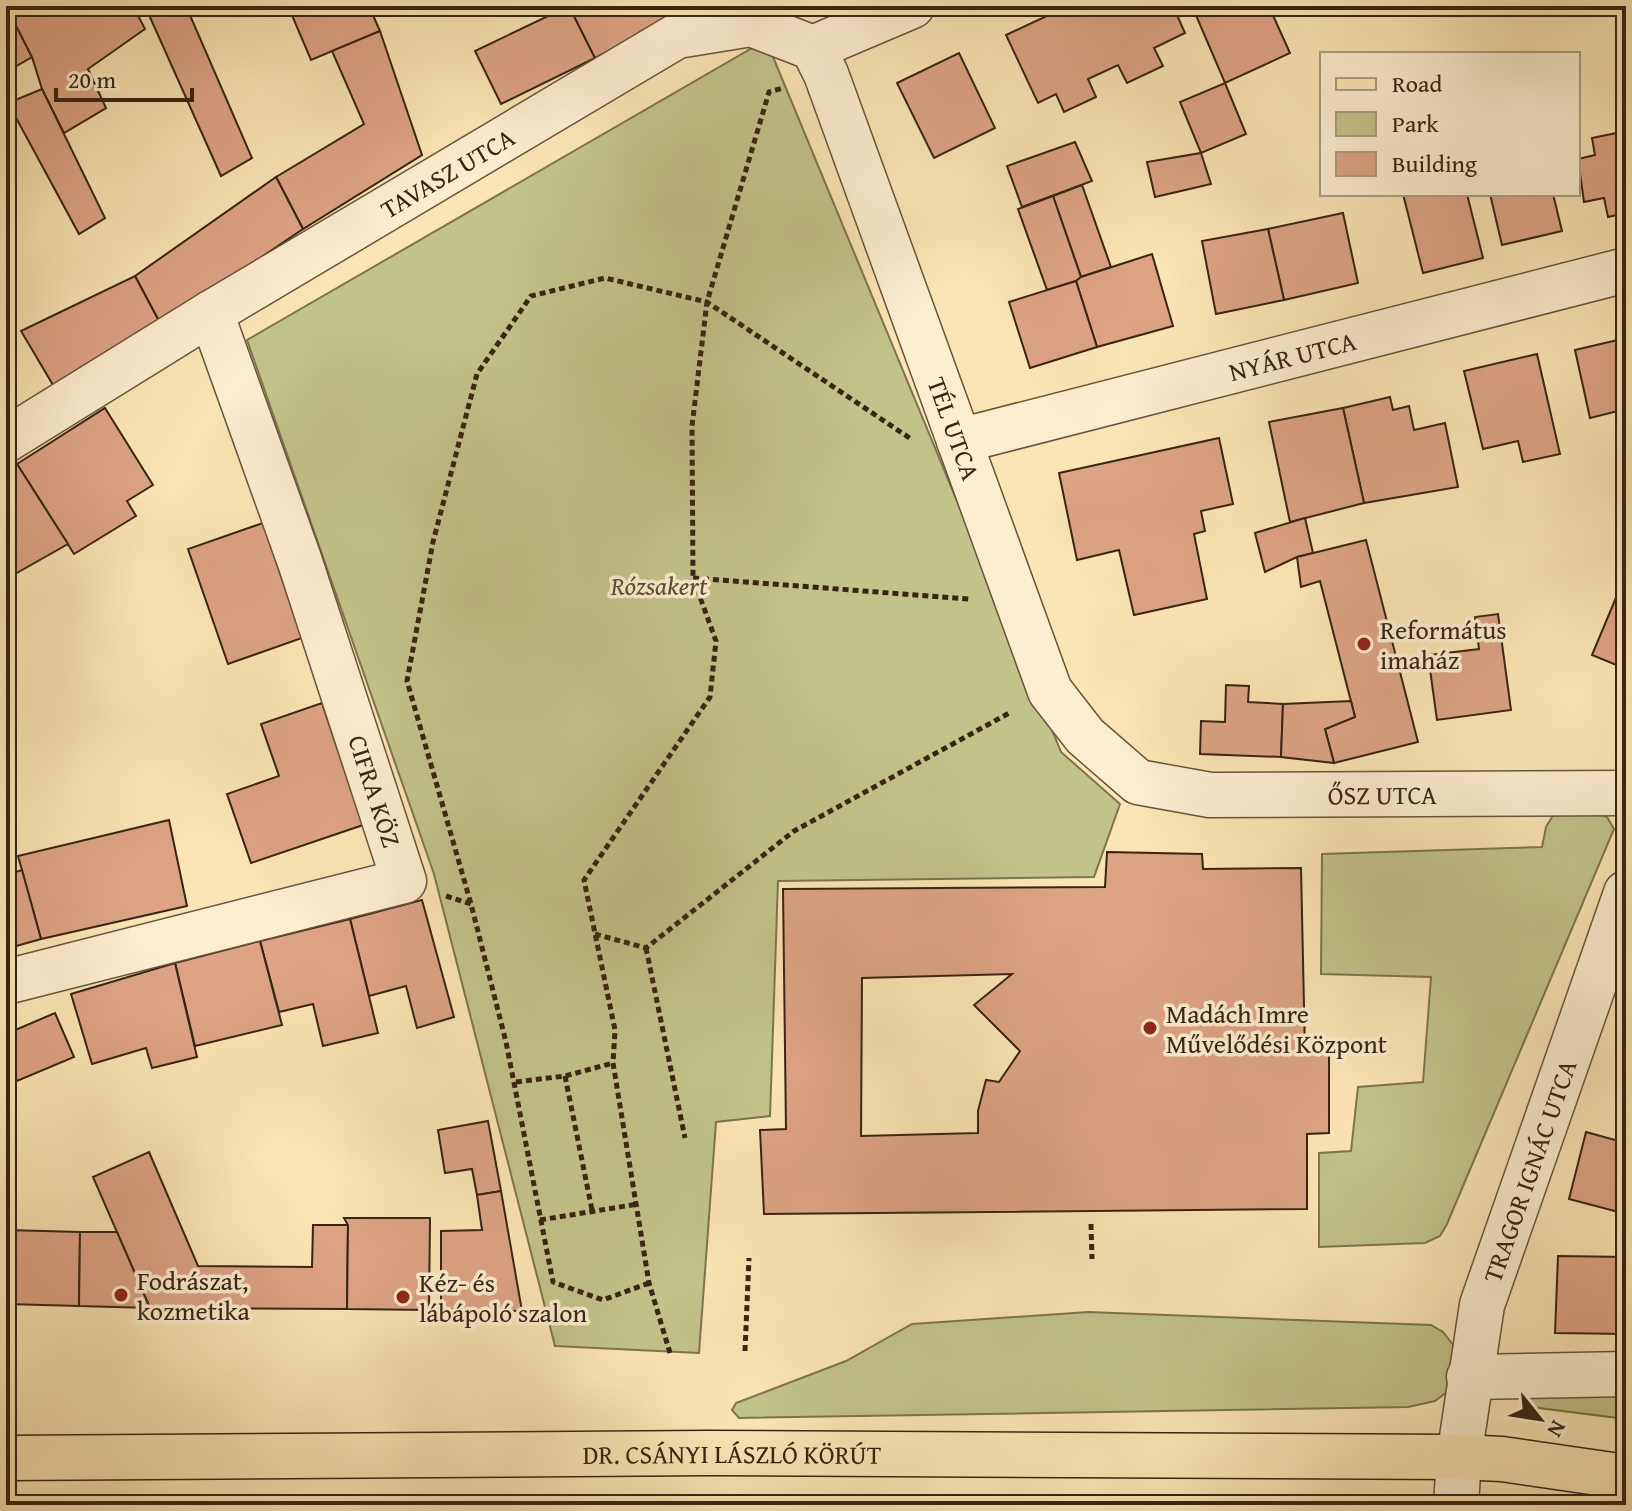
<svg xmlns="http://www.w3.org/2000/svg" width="1632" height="1511" viewBox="0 0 1632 1511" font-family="'Gentium Book Plus',serif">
<rect width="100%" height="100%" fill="#fbe4b5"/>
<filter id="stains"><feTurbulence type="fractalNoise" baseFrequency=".0025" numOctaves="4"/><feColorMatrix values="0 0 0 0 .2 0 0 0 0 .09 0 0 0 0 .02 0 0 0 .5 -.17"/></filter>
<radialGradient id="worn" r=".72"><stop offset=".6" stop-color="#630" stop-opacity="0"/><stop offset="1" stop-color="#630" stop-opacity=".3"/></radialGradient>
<g fill="#c2c38b" stroke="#7d744f" stroke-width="2">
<path d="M 766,40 L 1061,752 L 1120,804 L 1094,877 L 778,881 L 770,1116 L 716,1122 L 699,1353 L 555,1346 L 434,874 L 247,340 Z"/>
<path d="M 1592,810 L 1607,817 L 1614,829 L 1447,1224 L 1440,1236 L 1425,1243 L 1319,1247 L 1319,1153 L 1351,1151 L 1358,1087 L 1423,1082 L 1431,977 L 1321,974 L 1322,854 L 1542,847 L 1546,827 L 1555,812 Z"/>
<path d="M 1088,1312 L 1431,1325 L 1443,1332 L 1457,1350 L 1447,1392 L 1435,1401 L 1408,1407 L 739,1418 L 732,1410 L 736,1403 L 846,1361 L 912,1324 Z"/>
<path d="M 1522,1389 L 1626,1390 L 1626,1419 L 1523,1406 Z"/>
</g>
<g fill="#dca385" stroke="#382413" stroke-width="2" fill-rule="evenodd">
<path d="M 6,6 L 32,57 L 6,72 Z"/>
<path d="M 6,6 L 133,6 L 145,29 L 88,69 L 106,108 L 64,133 L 42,89 L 32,57 Z"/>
<path d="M 145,6 L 186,6 L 252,158 L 221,176 Z"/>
<path d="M 288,6 L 369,6 L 380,31 L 311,60 Z"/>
<path d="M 569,6 L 595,58 L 501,104 L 475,51 Z"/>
<path d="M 569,6 L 692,6 L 693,8 L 595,58 Z"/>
<path d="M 1068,6 L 1173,6 L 1185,33 L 1154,48 L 1163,66 L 1127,83 L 1118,65 L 1088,79 L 1096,97 L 1064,112 L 1056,94 L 1038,103 L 1006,35 Z"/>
<path d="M 1192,6 L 1283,6 L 1271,11 L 1290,53 L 1225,83 Z"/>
<path d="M 380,31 L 422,155 L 303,229 L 276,177 L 364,124 L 332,51 Z"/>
<path d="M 959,53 L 995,128 L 934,158 L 897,83 Z"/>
<path d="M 1225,83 L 1246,134 L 1201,153 L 1180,102 Z"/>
<path d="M 42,89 L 105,218 L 79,234 L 8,103 Z"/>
<path d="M 1626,131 L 1626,213 L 1608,217 L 1604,198 L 1584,202 L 1578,159 L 1595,155 L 1592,138 Z"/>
<path d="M 1075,142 L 1092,181 L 1022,207 L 1007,166 Z"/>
<path d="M 1201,153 L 1211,184 L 1155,197 L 1147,162 Z"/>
<path d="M 276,177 L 303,229 L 161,325 L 135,276 Z"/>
<path d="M 1082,185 L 1111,267 L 1081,277 L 1053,196 Z"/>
<path d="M 1403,194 L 1467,194 L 1483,258 L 1423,273 Z"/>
<path d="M 1490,194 L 1553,194 L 1562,231 L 1502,245 Z"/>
<path d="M 1053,196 L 1081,277 L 1076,281 L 1047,290 L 1018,209 Z"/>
<path d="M 1343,213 L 1358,283 L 1284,300 L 1268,229 Z"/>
<path d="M 1268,229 L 1284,300 L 1216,314 L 1202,241 Z"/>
<path d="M 1152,254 L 1173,326 L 1097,347 L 1076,281 L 1081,277 Z"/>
<path d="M 135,276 L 161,325 L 56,390 L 21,331 Z"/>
<path d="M 1076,281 L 1097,347 L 1030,368 L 1009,302 Z"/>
<path d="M 1626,338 L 1626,409 L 1590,418 L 1575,350 Z"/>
<path d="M 1537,354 L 1560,454 L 1523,462 L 1518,441 L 1483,449 L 1464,371 Z"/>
<path d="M 1390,397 L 1393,410 L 1409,406 L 1414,430 L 1445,423 L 1458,487 L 1364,503 L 1343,408 Z"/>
<path d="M 105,408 L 153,485 L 127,501 L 136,516 L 74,554 L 17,464 Z"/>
<path d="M 1343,408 L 1364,503 L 1290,522 L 1269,422 Z"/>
<path d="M 1219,438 L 1233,504 L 1201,511 L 1205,531 L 1194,534 L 1207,599 L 1134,615 L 1119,550 L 1077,560 L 1059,473 Z"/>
<path d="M 17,464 L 68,544 L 6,579 L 6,471 Z"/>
<path d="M 1305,518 L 1313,553 L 1297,557 L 1265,572 L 1255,533 Z"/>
<path d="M 263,523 L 302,638 L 228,664 L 188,549 Z"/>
<path d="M 1366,540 L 1418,742 L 1334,763 L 1325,729 L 1355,717 L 1320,581 L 1301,587 L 1297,557 Z"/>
<path d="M 1620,588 L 1626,590 L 1626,669 L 1592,655 Z"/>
<path d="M 1498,614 L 1511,710 L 1437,720 L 1428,655 L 1479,649 L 1475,617 Z"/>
<path d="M 1226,685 L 1249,686 L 1248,702 L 1283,704 L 1281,757 L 1200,754 L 1201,721 L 1225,722 Z"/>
<path d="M 1351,701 L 1355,717 L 1325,729 L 1334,763 L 1281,757 L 1283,704 Z"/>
<path d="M 322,703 L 363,825 L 251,863 L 227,794 L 279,776 L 261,724 Z"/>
<path d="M 169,820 L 187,906 L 41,939 L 18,856 Z"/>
<path d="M 1107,852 L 1202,854 L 1203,869 L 1301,868 L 1305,1052 L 1329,1050 L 1329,1133 L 1307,1134 L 1307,1209 L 764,1214 L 760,1130 L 786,1129 L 783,889 L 1105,887 ZM 1012,974 L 974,1005 L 1020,1051 L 999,1082 L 986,1080 L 978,1111 L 978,1133 L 861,1136 L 862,978 Z"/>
<path d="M 22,870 L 41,939 L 6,949 L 6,875 Z"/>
<path d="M 422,900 L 454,1017 L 417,1028 L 406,986 L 369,996 L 350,919 Z"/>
<path d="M 350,919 L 378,1033 L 323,1046 L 313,1004 L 279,1012 L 260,941 Z"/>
<path d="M 260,941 L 282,1025 L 195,1046 L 175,963 Z"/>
<path d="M 175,963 L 197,1057 L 152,1068 L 146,1048 L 92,1064 L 71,994 Z"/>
<path d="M 55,1013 L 74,1057 L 17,1081 L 6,1055 L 6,1034 Z"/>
<path d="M 1626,1057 L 1626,1093 L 1616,1090 Z"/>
<path d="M 488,1121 L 501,1191 L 477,1195 L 472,1169 L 445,1173 L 438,1130 Z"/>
<path d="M 1586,1132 L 1626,1143 L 1626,1214 L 1569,1199 Z"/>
<path d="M 149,1152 L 198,1266 L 312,1267 L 313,1225 L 348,1225 L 347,1309 L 150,1308 L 93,1177 Z"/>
<path d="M 501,1191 L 522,1311 L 441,1309 L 441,1231 L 482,1230 L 477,1195 Z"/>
<path d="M 344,1218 L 430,1218 L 429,1310 L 347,1309 L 348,1225 Z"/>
<path d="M 6,1230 L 80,1232 L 79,1306 L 6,1304 Z"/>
<path d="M 80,1232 L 117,1232 L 150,1308 L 79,1306 Z"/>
<path d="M 1558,1256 L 1626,1257 L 1626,1334 L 1555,1333 Z"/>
</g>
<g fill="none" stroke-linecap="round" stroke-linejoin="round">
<g stroke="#69543c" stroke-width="47">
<g id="minor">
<path id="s1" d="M 813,48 L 826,74 L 1050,691 L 1085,736 L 1138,782 L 1210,795 L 1626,793"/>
<path id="s2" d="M 6,440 L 211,313 L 677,36 L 751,24 L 813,48 L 912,6"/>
<path id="s3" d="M 959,441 L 1626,270"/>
<path d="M 6,982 L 404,881 L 300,562 L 211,313"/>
<path d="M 1469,1377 L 1626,1374"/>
<path id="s4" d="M 1459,1457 L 1482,1305 L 1626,893"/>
</g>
</g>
<g stroke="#69543c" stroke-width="47">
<path id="tertiary" d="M 1456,1505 L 1459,1457"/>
</g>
<g stroke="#382413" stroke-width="47">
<g id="primary">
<path id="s5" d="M 6,1458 L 708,1453 L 1459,1457 L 1502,1459 L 1626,1477"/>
</g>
</g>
<g stroke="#382413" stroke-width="5" stroke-dasharray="6 4" stroke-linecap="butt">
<path d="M 693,578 L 969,599"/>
<path d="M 446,896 L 471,904"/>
<path d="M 595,934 L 646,948 L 794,831 L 1011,712"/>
<path d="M 646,948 L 685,1138"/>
<path d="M 565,1076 L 592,1210"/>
<path d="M 516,1082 L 565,1076 L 613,1063"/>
<path d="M 540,1220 L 638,1204"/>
<path d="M 1091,1224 L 1092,1259"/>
<path d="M 649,1283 L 603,1300 L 553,1282 L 506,1042 L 471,904 L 407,681 L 433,542 L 477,374 L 531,296 L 605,278 L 707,302 L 911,439"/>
<path d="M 745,1351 L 749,1258"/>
<path d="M 670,1353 L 649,1283 L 613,1063 L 615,1030 L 584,880 L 710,697 L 716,641 L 693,578 L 692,426 L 707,302 L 769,92 L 783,88"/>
</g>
<use href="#minor" stroke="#fcedcf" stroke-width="44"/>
<use href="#tertiary" stroke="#fcedcf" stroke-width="44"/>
<use href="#primary" stroke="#fbe4b5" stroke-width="44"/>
</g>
<g fill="#8f2418" stroke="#fcedcf" stroke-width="3">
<circle cx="1364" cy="644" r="8"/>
<circle cx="1150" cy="1028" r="8"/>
<circle cx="121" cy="1295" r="8"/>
<circle cx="403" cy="1297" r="8"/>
</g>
<g text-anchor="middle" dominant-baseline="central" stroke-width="7" stroke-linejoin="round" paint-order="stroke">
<g font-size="26" fill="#382413" stroke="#fcedcf">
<text stroke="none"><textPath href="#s2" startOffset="516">TAVASZ UTCA</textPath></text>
<text stroke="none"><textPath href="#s3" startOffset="344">NYÁR UTCA</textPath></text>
<text stroke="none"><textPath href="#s1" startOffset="406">TÉL UTCA</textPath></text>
<text transform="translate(375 791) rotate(72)">CIFRA KÖZ</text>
<text stroke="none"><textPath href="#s1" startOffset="1058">ŐSZ UTCA</textPath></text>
<text stroke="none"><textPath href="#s4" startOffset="296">TRAGOR IGNÁC UTCA</textPath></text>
<text stroke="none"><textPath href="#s5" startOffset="726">DR. CSÁNYI LÁSZLÓ KÖRÚT</textPath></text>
</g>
<g font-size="26" font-style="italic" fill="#5a4c31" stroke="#fcedcf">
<text x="659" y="585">Rózsakert</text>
</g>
<g font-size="26" fill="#382413" stroke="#fcedcf" text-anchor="start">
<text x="1380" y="629">Református<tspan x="1380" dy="30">imaház</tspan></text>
<text x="1166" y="1013">Madách Imre<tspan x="1166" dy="30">Művelődési Központ</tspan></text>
<text x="137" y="1280">Fodrászat,<tspan x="137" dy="30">kozmetika</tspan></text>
<text x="419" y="1282">Kéz- és<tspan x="419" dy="30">lábápoló szalon</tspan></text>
</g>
</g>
<rect width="1632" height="1511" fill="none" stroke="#fbe4b5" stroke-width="32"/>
<rect x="8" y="8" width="1616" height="1495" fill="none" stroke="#382413" stroke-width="4"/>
<rect x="16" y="16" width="1600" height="1479" fill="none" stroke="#382413" stroke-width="2"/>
<rect x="1320" y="52" width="260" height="144" fill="#fcedcf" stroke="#ae9d84" stroke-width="2"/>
<rect x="1336" y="78" width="40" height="12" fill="#fbe4b5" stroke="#ae9d84" stroke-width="2"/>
<text x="1392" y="92" font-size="24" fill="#382413">Road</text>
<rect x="1336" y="112" width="40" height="24" fill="#c2c38b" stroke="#ae9d84" stroke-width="2"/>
<text x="1392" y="132" font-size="24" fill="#382413">Park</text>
<rect x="1336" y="152" width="40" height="24" fill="#dca385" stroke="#ae9d84" stroke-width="2"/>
<text x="1392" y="172" font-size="24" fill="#382413">Building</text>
<g transform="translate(1540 1419) rotate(120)" stroke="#fcedcf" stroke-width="6" paint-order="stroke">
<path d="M0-6L14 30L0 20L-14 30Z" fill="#382413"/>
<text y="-12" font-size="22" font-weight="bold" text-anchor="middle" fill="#382413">N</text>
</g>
<path d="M56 88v12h136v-12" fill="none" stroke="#382413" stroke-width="4"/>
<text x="68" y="88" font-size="24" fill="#382413" stroke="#fcedcf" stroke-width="6" paint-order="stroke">20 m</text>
<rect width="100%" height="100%" filter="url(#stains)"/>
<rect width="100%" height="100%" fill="url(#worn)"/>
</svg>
